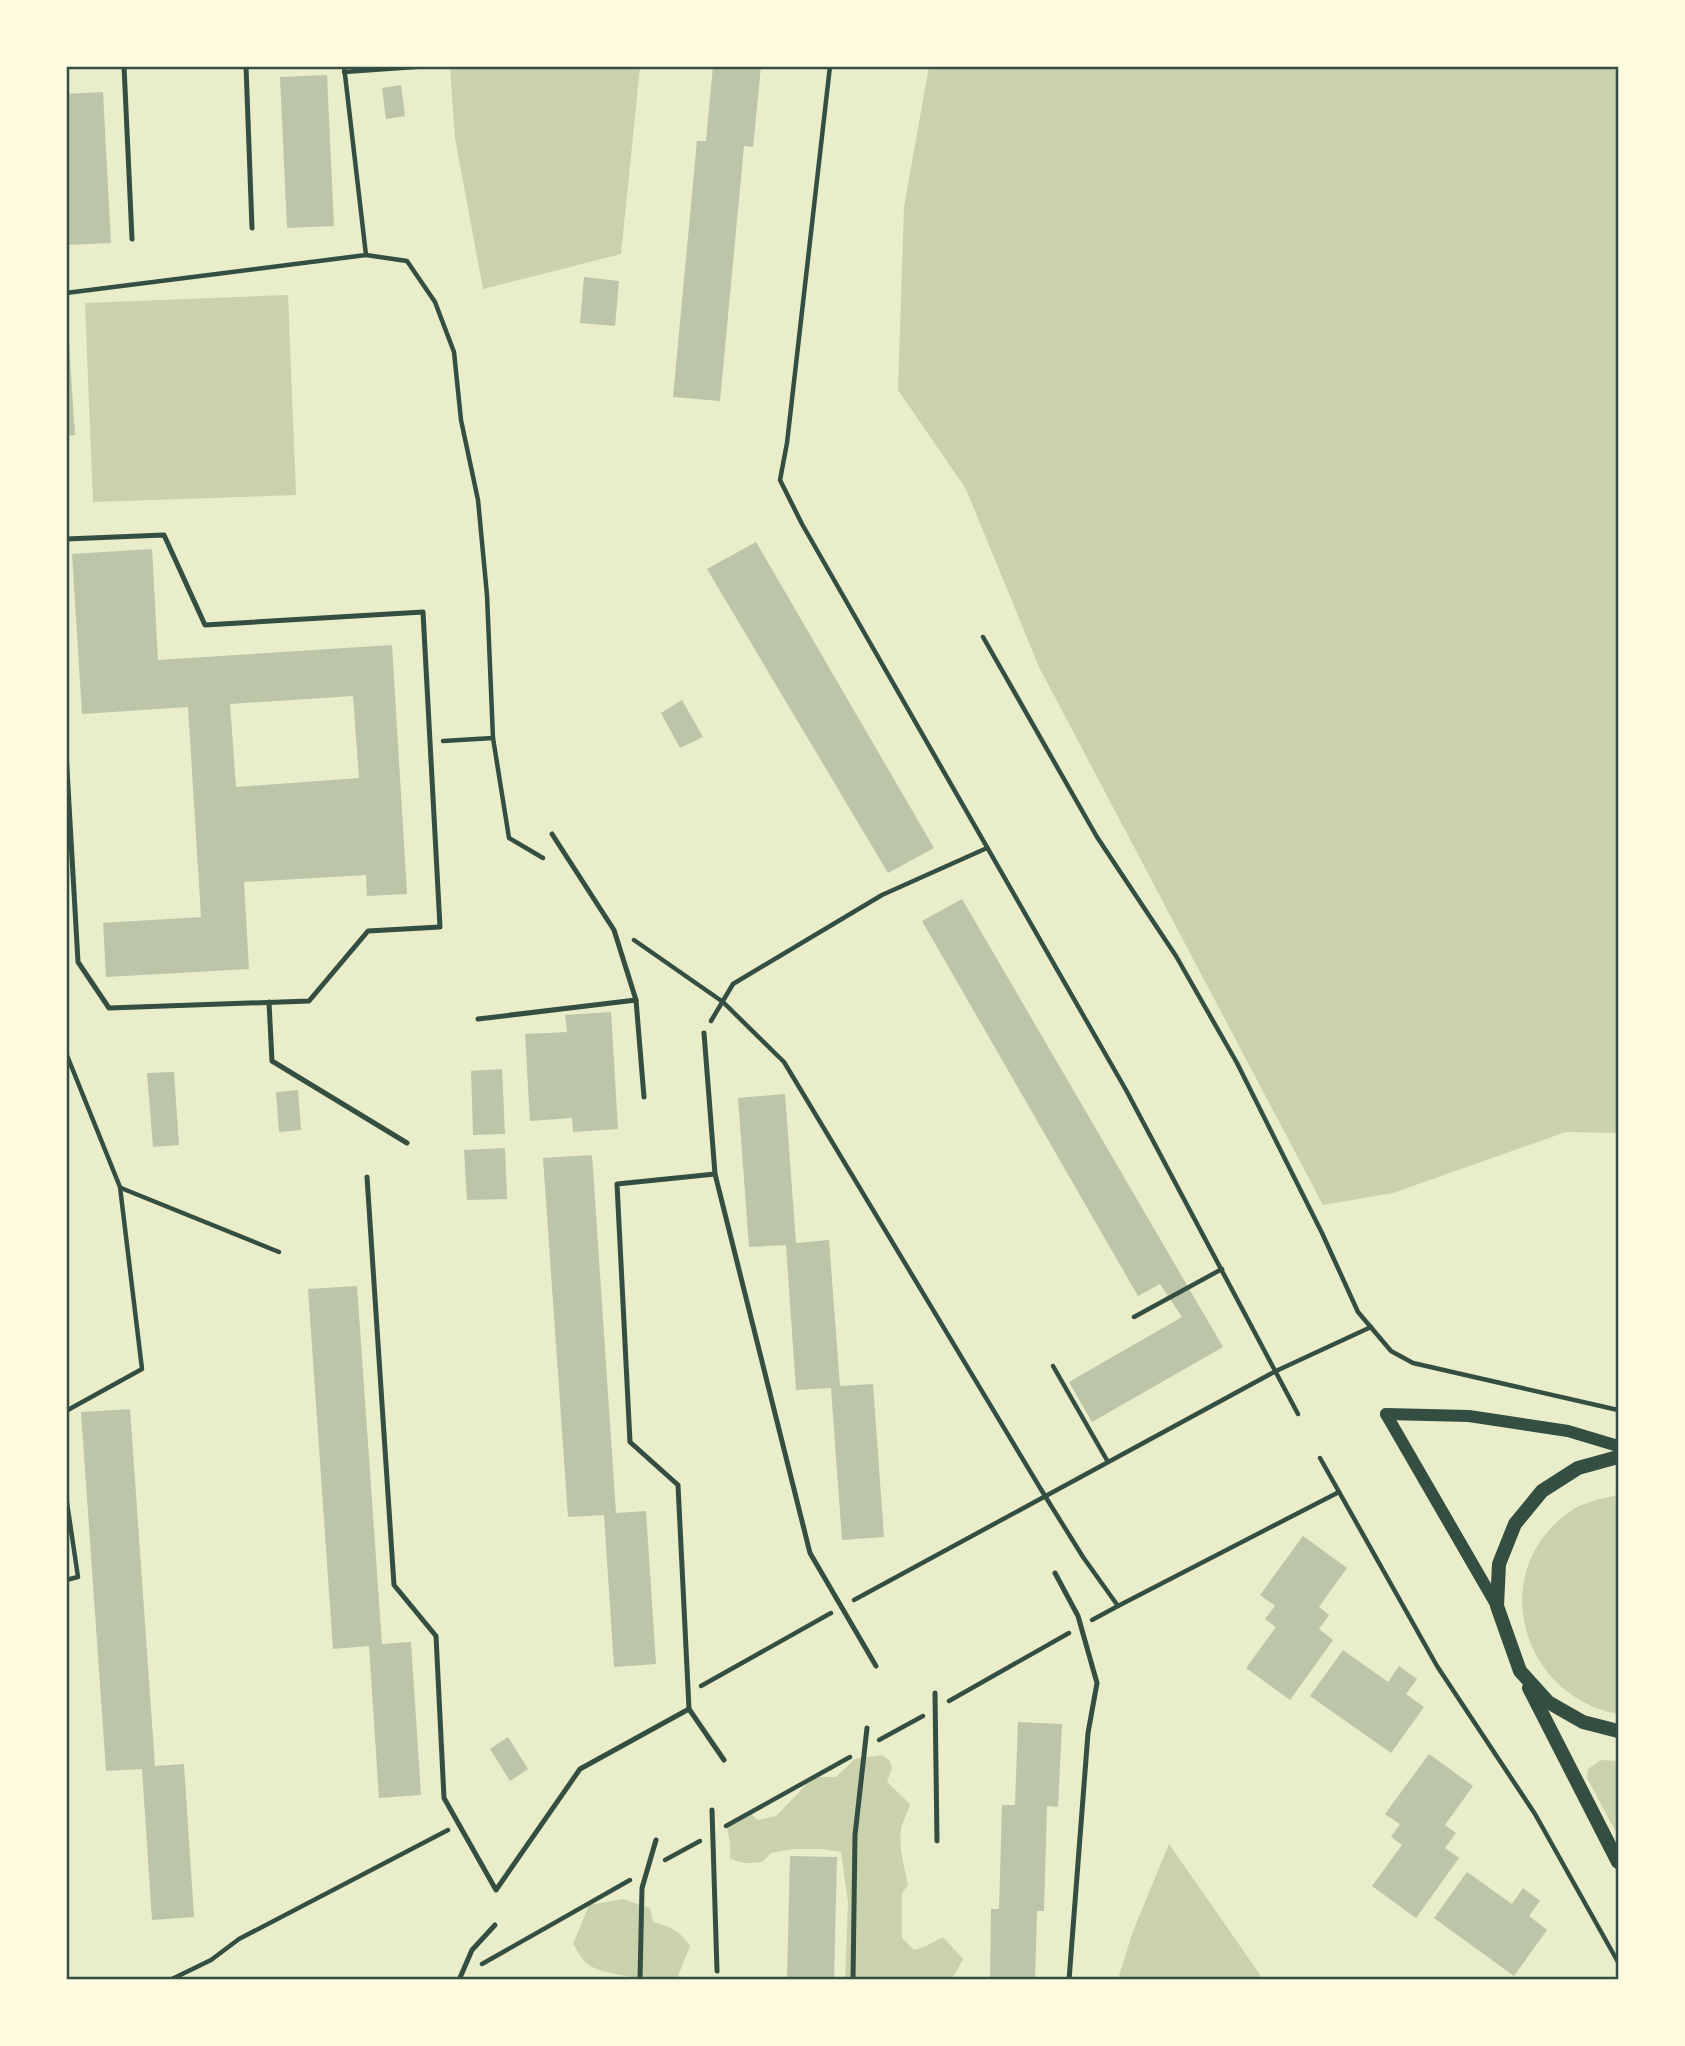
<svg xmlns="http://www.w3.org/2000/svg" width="1685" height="2046" viewBox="0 0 1685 2046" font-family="'Exo 2',sans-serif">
<rect width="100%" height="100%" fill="#e9edc9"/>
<g fill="#cad2ad">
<path d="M 929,66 L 1618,67 L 1618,1133 L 1566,1132 L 1393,1193 L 1323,1205 L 1039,667 L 966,489 L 898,390 L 904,207 Z"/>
<path d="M 450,67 L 640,67 L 621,254 L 483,289 L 455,138 Z"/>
<path d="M 288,295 L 296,495 L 93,502 L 85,303 Z"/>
<path d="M 1618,1495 L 1618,1714 C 1521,1696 1486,1572 1568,1513 C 1582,1502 1601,1499 1618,1495 Z"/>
<path d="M 882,1755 L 890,1761 L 892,1768 L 887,1782 L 910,1804 C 908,1813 902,1821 901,1830 C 898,1846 905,1869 908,1885 L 902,1893 L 902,1938 L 914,1950 L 924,1947 L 943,1937 L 963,1959 L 952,1979 L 845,1979 L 848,1903 L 841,1852 L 820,1849 L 793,1849 L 771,1853 L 762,1862 L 745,1863 L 730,1859 L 730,1843 L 727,1828 L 749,1811 L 757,1820 L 776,1816 L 807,1784 L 818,1777 L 836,1777 L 855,1759 Z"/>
<path d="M 1601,1760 L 1618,1761 L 1618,1836 L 1587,1778 L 1588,1769 Z"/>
<path d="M 1169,1844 L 1263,1979 L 1118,1979 L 1133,1931 Z"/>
<path d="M 623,1899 L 650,1908 L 653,1922 C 670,1926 680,1931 690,1946 L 678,1976 L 680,1979 C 657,1979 604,1978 586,1963 C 581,1958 577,1950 573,1944 L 589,1905 Z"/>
</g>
<g fill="#bcc5a7" fill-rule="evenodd">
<path d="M 713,66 L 761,66 L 753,147 L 744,146 L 720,401 L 673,397 L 697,141 L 706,141 Z"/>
<path d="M 327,75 L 334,226 L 287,228 L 280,77 Z"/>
<path d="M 401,85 L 405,116 L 386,119 L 382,88 Z"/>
<path d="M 103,92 L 111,243 L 66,245 L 66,94 Z"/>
<path d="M 584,277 L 619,281 L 615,326 L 580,323 Z"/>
<path d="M 66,343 L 69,343 L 75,435 L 66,436 Z"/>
<path d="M 756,542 L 934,848 L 888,873 L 707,569 Z"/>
<path d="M 152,549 L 158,660 L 392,645 L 407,894 L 367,896 L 366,875 L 244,882 L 249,969 L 106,977 L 103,923 L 201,917 L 188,707 L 82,714 L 72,554 ZM 353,696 L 359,778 L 236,787 L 230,704 Z"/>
<path d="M 682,700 L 703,737 L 680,748 L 661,713 Z"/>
<path d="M 962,899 L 1223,1347 L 1092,1422 L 1069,1382 L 1182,1317 L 1160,1284 L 1138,1296 L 922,921 Z"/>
<path d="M 611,1012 L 618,1129 L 573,1132 L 572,1118 L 530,1121 L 525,1034 L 567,1032 L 565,1015 Z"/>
<path d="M 502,1069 L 505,1134 L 473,1135 L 471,1071 Z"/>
<path d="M 174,1072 L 179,1145 L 153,1147 L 147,1073 Z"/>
<path d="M 298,1090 L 301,1130 L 279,1132 L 276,1092 Z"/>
<path d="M 785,1094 L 796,1243 L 829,1240 L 840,1386 L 873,1384 L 884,1537 L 842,1540 L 831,1388 L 796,1390 L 786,1245 L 749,1247 L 738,1098 Z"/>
<path d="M 505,1148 L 507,1199 L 467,1200 L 464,1150 Z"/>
<path d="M 592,1155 L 616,1513 L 646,1511 L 656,1664 L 614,1667 L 604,1515 L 568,1517 L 543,1158 Z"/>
<path d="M 357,1286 L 382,1644 L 411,1642 L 421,1795 L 379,1798 L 369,1646 L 333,1649 L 308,1289 Z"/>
<path d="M 130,1409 L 155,1766 L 184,1764 L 194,1917 L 152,1920 L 142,1769 L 106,1771 L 81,1412 Z"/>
<path d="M 1303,1536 L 1347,1568 L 1319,1607 L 1329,1615 L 1319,1629 L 1333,1640 L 1290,1700 L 1246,1668 L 1276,1627 L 1265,1619 L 1275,1606 L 1260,1595 Z"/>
<path d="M 1343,1650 L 1388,1682 L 1399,1666 L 1417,1679 L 1406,1694 L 1424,1707 L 1391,1753 L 1310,1696 Z"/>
<path d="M 1018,1722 L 1062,1724 L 1058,1807 L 1047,1806 L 1044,1911 L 1037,1911 L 1035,1980 L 990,1980 L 991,1909 L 999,1909 L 1002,1805 L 1015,1805 Z"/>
<path d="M 508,1737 L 528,1769 L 510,1781 L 490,1749 Z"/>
<path d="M 1429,1754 L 1473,1786 L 1445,1825 L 1456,1833 L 1445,1848 L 1459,1858 L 1416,1918 L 1372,1886 L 1402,1845 L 1391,1837 L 1400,1824 L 1385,1814 Z"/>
<path d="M 790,1856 L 837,1857 L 834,1980 L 787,1980 Z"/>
<path d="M 1467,1872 L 1512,1904 L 1523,1888 L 1540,1901 L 1529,1916 L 1547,1930 L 1514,1976 L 1434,1918 Z"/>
</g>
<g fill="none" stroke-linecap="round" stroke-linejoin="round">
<g stroke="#344e41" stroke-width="4.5">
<path d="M 830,66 L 787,443 L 780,480 L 802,524 L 1126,1090 L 1298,1414"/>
<path d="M 344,72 L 429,66"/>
<path d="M 366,255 L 407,261 L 435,302 L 454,352 L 461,420 L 478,500 L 487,595 L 493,738"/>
<path d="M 66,293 L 366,255 L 344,66"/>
<path d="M 983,637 L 1097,837 L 1176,956 L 1237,1063 L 1322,1233 L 1358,1312 L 1391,1351 L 1413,1363 L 1618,1410"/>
<path d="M 443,741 L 493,738 L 509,838 L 543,858"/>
<path d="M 634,940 L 723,1002 L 784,1062 L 1045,1496 L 1083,1557 L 1118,1606 L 1339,1492"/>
<path d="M 711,1021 L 733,984 L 882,895 L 987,848"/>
<path d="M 66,1053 L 120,1187 L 142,1369 L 66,1411"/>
<path d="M 121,1188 L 279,1252"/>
<path d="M 1134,1317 L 1222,1269"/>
<path d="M 1053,1366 L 1108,1462"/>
<path d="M 1320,1458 L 1437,1666 L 1535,1814 L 1618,1962"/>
<path d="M 66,1496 L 78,1577 L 66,1580"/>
<path d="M 854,1600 L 1276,1371 L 1371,1327"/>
<path d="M 1092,1620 L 1118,1606"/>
<path d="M 701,1686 L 831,1613"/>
<path d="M 949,1701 L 1069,1633"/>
<path d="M 879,1740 L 923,1716"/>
<path d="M 726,1826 L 850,1757"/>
<path d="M 665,1860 L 700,1841"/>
<path d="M 482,1964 L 630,1880"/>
<path d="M 170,1980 L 211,1960 L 239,1939 L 448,1830"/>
</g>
<g stroke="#344e41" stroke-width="5">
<path d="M 124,66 L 132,239"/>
<path d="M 246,66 L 252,228"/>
<path d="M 66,539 L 164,535 L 205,625 L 423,612 L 440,927 L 368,931 L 309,1001 L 109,1008 L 78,962 L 66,752"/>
<path d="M 552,834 L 614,930 L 636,1000 L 644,1097"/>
<path d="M 269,1002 L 272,1061 L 407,1143"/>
<path d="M 478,1019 L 636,1000"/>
<path d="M 704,1033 L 715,1174"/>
<path d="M 367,1177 L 394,1585 L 436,1636 L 444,1798 L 496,1890 L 580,1769 L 689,1709"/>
<path d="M 1055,1573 L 1078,1616 L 1097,1683 L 1088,1733 L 1069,1980"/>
<path d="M 935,1693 L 937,1841"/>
<path d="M 724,1760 L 689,1709 L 678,1485 L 630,1442 L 617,1184 L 715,1174 L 810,1553 L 876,1666"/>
<path d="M 712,1810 L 717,1971"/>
<path d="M 459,1980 L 472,1950 L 495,1925"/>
<path d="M 640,1980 L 642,1888 L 656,1840"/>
<path d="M 853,1980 L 855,1835 L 867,1728"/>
</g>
<g stroke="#344e41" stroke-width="12">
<path d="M 1386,1414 L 1469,1416 L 1568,1431 L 1618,1446"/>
<path d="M 1386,1414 L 1497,1606"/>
</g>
<g stroke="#344e41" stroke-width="14">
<path d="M 1618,1457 L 1578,1468 L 1542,1491 L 1515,1524 L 1499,1564 L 1497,1606 L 1520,1671 L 1548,1702 L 1583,1722 L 1618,1731"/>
<path d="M 1529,1688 L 1618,1862"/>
</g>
</g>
<rect width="1685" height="2046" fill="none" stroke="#fefae0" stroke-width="136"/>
<rect x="68" y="68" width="1549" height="1910" fill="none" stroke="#344e41" stroke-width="2.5"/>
</svg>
